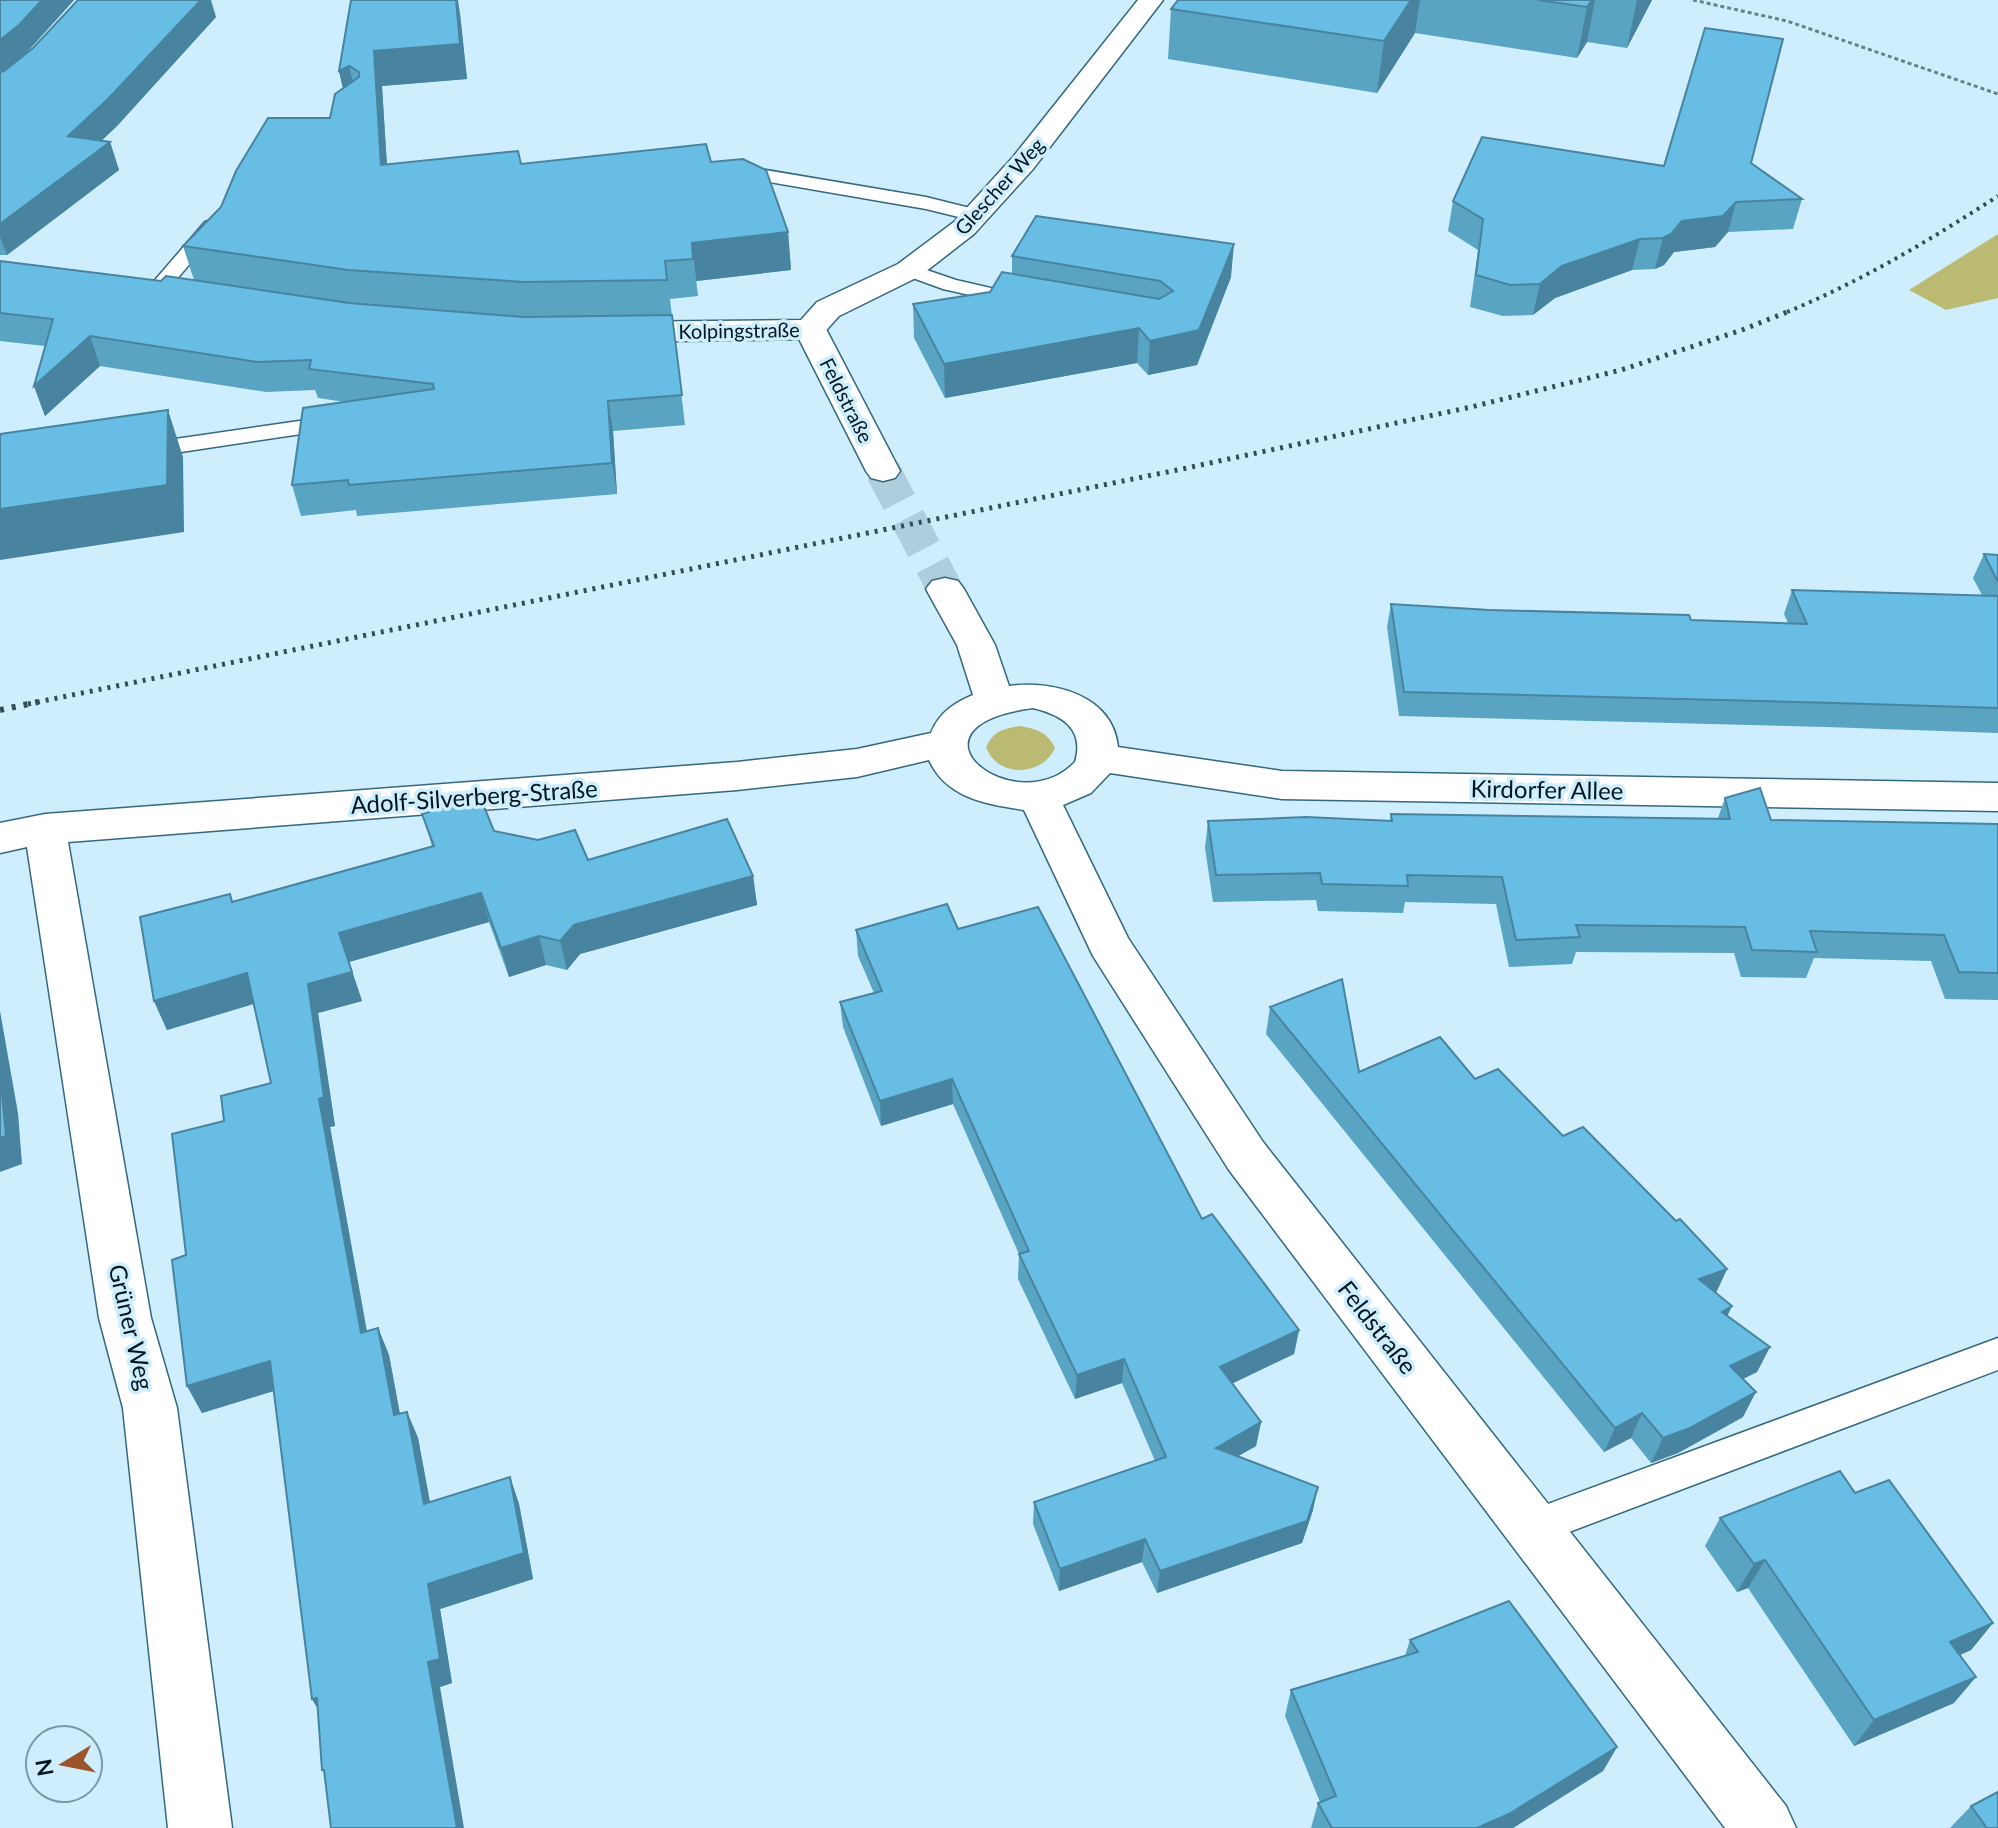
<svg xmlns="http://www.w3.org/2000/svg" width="1998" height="1828" viewBox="0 0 1998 1828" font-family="Lato,sans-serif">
<rect width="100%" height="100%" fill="#ceeefe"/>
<g fill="#baba72">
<path d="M 1998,234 L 1998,298 L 1946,310 L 1909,290 Z"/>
<path d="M 1020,726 C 1037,729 1047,732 1055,748 C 1042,777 997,778 986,747 C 994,731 1003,729 1020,726 Z"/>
</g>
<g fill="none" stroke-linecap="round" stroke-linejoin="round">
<path stroke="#afcedd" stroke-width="35" stroke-dasharray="35 18" stroke-linecap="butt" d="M 883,471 L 945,589"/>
<g stroke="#34687f" stroke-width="3">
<g id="service">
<path d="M 730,164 L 926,197 L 982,211 L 985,215 L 975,221 L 926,209 L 723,174 L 720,170 Z"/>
<path d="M 212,220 L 219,222 L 222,226 L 219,230 L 163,295 L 149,295 L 145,291 L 149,287 L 205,222 Z"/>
<path d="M 909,264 L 956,280 L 1030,297 L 1034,301 L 1023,307 L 943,289 L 902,274 L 899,270 Z"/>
<path d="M 327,417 L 335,419 L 338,424 L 335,429 L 141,458 L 133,456 L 129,451 L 133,446 L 141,444 Z"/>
<path d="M 1998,1338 L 1998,1370 L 1532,1546 L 1518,1541 L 1513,1528 L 1518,1515 Z"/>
</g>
</g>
<g stroke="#34687f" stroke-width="3">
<g id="minor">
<path d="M 810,319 L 821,322 L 826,329 L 900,471 L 895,478 L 883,481 L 871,478 L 866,471 L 794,329 L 799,322 Z"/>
<path d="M 945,578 L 958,581 L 964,589 L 995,645 L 1009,686 C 1053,680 1113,695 1118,747 L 1282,771 L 1998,783 L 1998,811 L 1282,799 L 1110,773 L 1091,793 L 1063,805 L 1128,938 L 1263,1142 L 1786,1806 L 1796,1828 L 1725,1828 L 1229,1170 L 1093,956 L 1024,810 C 987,804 947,799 929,760 L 857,777 L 737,790 L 68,842 L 151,1318 L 177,1408 L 232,1828 L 168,1828 L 123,1408 L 99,1318 L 27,847 L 0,853 L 0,823 L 45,814 L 737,762 L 857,749 L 931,733 C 939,713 954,703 973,695 L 957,645 L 926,589 L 932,581 ZM 1033,708 C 1062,715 1085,729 1075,762 C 1016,824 891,727 1033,708 Z"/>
</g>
</g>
<g stroke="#34687f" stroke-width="3">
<path id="tertiary" d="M 1138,0 L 1163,0 L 1033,169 L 974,234 L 920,276 L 839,316 L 821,336 L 810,339 L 613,342 L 602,339 L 597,332 L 602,325 L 613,322 L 801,320 L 817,302 L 898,264 L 954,222 L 1013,157 Z"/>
</g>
<path stroke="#66808c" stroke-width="3" stroke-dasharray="4 3" stroke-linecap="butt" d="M 1693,0 L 1787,21 L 1998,94"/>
<use href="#service" fill="#fff" fill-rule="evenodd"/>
<use href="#minor" fill="#fff" fill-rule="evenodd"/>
<use href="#tertiary" fill="#fff" fill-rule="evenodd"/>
<path stroke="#354d58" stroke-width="4" stroke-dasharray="3 5" stroke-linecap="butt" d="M 1787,312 C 1862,281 1930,240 1998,196"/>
<path stroke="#354d58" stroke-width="5" stroke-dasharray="3 6" stroke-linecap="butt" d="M 28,704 L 1182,469 L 1471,407 L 1621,370 L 1742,330 L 1792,310"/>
<path stroke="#354d58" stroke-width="6" stroke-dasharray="4 8" stroke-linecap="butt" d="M 0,710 L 38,702"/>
</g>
<g fill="#59a3c3">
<path d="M 0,0 L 74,0 L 28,51 L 12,64 L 216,17 L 117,126 L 101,141 L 110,142 L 119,170 L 7,255 L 0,255 Z"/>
<path d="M 1178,0 L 1652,0 L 1627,48 L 1587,42 L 1577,58 L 1415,33 L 1377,93 L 1168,59 L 1171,9 Z"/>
<path d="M 460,14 L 467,79 L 382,86 L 387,164 L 711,162 L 788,232 L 791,270 L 696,281 L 698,296 L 670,299 L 685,425 L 613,431 L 617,494 L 357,516 L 356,510 L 301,516 L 292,485 L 345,402 L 318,398 L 315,390 L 266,392 L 100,366 L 45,416 L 34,386 L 45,346 L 0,341 L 0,261 L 161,281 L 194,280 L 183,246 L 330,118 L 343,88 L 339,71 Z"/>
<path d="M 1751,163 L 1802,199 L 1793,229 L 1728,232 L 1715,247 L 1674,252 L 1664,265 L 1655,269 L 1632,270 L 1555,298 L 1533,315 L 1503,316 L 1470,307 L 1478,250 L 1448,231 L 1453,201 L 1664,166 Z"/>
<path d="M 1012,256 L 1231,277 L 1197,365 L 1148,375 L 1137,363 L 945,398 L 914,338 L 913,304 L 990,292 L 1012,274 Z"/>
<path d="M 1984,554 L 1998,555 L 1998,733 L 1826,727 L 1399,716 L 1387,627 L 1391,604 L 1691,620 L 1788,623 L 1784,614 L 1792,590 L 1982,595 L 1973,578 Z"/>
<path d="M 1725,798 L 1771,820 L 1998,824 L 1998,1000 L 1945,999 L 1931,961 L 1814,958 L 1806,978 L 1741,977 L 1734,953 L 1576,952 L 1572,964 L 1509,967 L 1496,904 L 1405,902 L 1403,913 L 1318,911 L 1316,900 L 1213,902 L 1205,848 L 1208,821 L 1390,821 L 1391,814 L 1718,818 Z"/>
<path d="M 422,814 L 494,831 L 588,860 L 753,876 L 757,905 L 580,954 L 567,970 L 546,965 L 509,977 L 489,922 L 349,962 L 362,1001 L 318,1013 L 335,1126 L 330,1127 L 367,1331 L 378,1328 L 389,1355 L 400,1414 L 407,1412 L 418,1438 L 430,1502 L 510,1477 L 519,1504 L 533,1579 L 440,1609 L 452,1683 L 440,1687 L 318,1709 L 312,1699 L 274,1391 L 202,1413 L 187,1386 L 186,1255 L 224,1121 L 271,1083 L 254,1004 L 167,1030 L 154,1001 L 230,894 L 233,902 L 432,846 Z"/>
<path d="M 958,929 L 1202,1219 L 1299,1330 L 1294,1354 L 1232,1383 L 1261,1422 L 1256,1446 L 1238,1456 L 1313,1510 L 1302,1543 L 1157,1593 L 1142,1562 L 1059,1591 L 1033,1524 L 1034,1502 L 1155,1461 L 1122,1383 L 1075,1399 L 1018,1279 L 1019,1254 L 953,1104 L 881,1126 L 843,1027 L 840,1002 L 874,993 L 858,956 L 856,930 Z"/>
<path d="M 1270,1007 L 1359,1072 L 1475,1079 L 1563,1136 L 1676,1221 L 1727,1269 L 1716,1293 L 1727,1316 L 1770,1347 L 1757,1372 L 1743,1379 L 1743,1417 L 1678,1453 L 1651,1463 L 1631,1438 L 1604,1452 L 1266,1034 Z"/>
<path d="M 1855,1493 L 1993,1623 L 1971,1650 L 1960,1655 L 1954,1703 L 1854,1746 L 1748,1588 L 1737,1592 L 1705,1546 L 1720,1518 Z"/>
<path d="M 1410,1640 L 1617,1747 L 1603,1771 L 1513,1828 L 1311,1828 L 1318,1803 L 1320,1802 L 1285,1716 L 1291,1690 L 1405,1656 Z"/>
<path d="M 1971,1806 L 1998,1828 L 1950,1828 Z"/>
</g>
<g fill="#48849f">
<path d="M 42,0 L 74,0 L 28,51 L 0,75 L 0,40 Z"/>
<path d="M 184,0 L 211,0 L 216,17 L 117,126 L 77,164 L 68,136 Z"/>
<path d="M 456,0 L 458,0 L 460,14 L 467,79 L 382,86 L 389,202 L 381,165 L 374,51 Z"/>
<path d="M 1411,0 L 1420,0 L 1415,33 L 1377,93 L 1384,41 Z"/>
<path d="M 1592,0 L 1595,0 L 1587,42 L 1577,58 L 1587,7 Z"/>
<path d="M 1637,0 L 1652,0 L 1627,48 Z"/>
<path d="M 349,66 L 358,102 L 347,106 L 339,71 Z"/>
<path d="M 110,142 L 119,170 L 7,255 L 0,237 L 0,224 Z"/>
<path d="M 1736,202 L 1728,232 L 1715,247 L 1674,252 L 1664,265 L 1655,269 L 1663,238 L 1682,221 Z"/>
<path d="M 788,232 L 791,270 L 696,281 L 698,296 L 692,243 Z"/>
<path d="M 1640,239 L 1632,270 L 1555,298 L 1533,315 L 1540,284 L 1562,266 Z"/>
<path d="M 1234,244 L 1231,277 L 1197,365 L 1148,375 L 1150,341 Z"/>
<path d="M 1139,328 L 1137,363 L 945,398 L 944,364 Z"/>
<path d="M 90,336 L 100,366 L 45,416 L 34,386 Z"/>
<path d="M 608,401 L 613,431 L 617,494 L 612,463 Z"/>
<path d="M 168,410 L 183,457 L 184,532 L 0,560 L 0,509 Z"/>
<path d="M 753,876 L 757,905 L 580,954 L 567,970 L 560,941 L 574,925 Z"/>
<path d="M 481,893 L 489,922 L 349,962 L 362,1001 L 318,1013 L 335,1126 L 330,1127 L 372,1361 L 361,1333 L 319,1099 L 308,984 L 339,933 Z"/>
<path d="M 539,936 L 546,965 L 509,977 L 501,948 Z"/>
<path d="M 247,973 L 259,1002 L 167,1030 L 154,1001 Z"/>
<path d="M 0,1011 L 18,1113 L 22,1164 L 0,1172 Z"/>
<path d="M 952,1079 L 953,1104 L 881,1126 L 880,1101 Z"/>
<path d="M 1727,1269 L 1715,1295 L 1699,1279 Z"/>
<path d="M 1732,1306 L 1720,1332 L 1722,1312 Z"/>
<path d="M 378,1328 L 389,1355 L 405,1442 L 394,1415 Z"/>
<path d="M 1299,1330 L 1294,1354 L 1217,1391 L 1220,1367 Z"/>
<path d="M 1770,1347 L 1757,1372 L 1718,1391 L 1730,1366 Z"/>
<path d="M 1124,1359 L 1122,1383 L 1075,1399 L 1077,1375 Z"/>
<path d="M 270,1361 L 283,1388 L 202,1413 L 187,1386 Z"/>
<path d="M 1756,1392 L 1743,1417 L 1678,1453 L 1651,1463 L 1663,1438 Z"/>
<path d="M 407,1412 L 418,1438 L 435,1530 L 424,1504 Z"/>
<path d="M 1642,1413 L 1631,1438 L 1604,1452 L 1615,1428 Z"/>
<path d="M 1261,1422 L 1256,1446 L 1212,1471 L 1216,1448 Z"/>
<path d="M 510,1477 L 519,1504 L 533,1579 L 440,1609 L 452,1683 L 440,1687 L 464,1828 L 457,1828 L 428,1662 L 428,1584 Z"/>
<path d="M 1318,1487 L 1313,1510 L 1302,1543 L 1157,1593 L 1160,1571 Z"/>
<path d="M 1145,1539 L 1142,1562 L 1059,1591 L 1060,1569 Z"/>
<path d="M 1765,1560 L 1748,1588 L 1737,1592 L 1754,1564 Z"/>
<path d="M 1993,1623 L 1971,1650 L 1929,1669 L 1950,1642 Z"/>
<path d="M 1976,1677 L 1954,1703 L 1854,1746 L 1874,1720 Z"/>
<path d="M 317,1698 L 326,1723 L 312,1699 Z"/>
<path d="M 1617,1747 L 1603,1771 L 1513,1828 L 1477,1828 Z"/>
</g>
<g fill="#67bde3" stroke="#48849f" stroke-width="2">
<path d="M 0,0 L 42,0 L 19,25 L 0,40 Z"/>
<path d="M 78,0 L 201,0 L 108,99 L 68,136 L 110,142 L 0,224 L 0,72 L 4,71 L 33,48 Z"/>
<path d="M 351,0 L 456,0 L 460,44 L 374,51 L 381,165 L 518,151 L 521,164 L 706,144 L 711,162 L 743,159 L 766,170 L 788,232 L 692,243 L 693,259 L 665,261 L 667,280 L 523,282 L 348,270 L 183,246 L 221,207 L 236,171 L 268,118 L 330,118 L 335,94 L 359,77 L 359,72 L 349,66 L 339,71 Z"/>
<path d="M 1178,0 L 1411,0 L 1384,41 L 1171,9 Z"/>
<path d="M 1538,0 L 1592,0 L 1587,7 Z"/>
<path d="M 1705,28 L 1783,39 L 1751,163 L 1802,199 L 1736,202 L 1723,216 L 1682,221 L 1671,234 L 1663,238 L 1640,239 L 1562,266 L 1540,284 L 1510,285 L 1476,275 L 1483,219 L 1453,201 L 1482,137 L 1664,166 Z"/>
<path d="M 1036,216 L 1234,244 L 1199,330 L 1150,341 L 1139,328 L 944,364 L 913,304 L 990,292 L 1002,272 L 1159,299 L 1173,291 L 1160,281 L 1012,256 Z"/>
<path d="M 0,261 L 161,281 L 166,276 L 349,303 L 524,317 L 672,315 L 682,395 L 608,401 L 612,463 L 349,485 L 348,480 L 292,485 L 303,408 L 434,389 L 433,384 L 309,369 L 311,360 L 257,362 L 90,336 L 34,386 L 53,319 L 0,313 Z"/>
<path d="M 168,410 L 167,485 L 0,509 L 0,434 Z"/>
<path d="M 1984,554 L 1998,555 L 1998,582 Z"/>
<path d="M 1792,590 L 1998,596 L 1998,708 L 1835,703 L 1404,692 L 1391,604 L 1489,610 L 1689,615 L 1691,620 L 1807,624 Z"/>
<path d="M 1760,788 L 1771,820 L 1998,824 L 1998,973 L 1959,972 L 1944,935 L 1810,931 L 1817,952 L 1752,950 L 1745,927 L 1576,925 L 1580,937 L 1516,940 L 1502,877 L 1407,875 L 1408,886 L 1322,884 L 1320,873 L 1216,875 L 1208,821 L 1306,817 L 1392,821 L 1391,814 L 1730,819 L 1725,798 Z"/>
<path d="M 480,797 L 494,831 L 538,840 L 575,830 L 588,860 L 727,819 L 753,876 L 574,925 L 560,941 L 539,936 L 501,948 L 481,893 L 339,933 L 352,972 L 308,984 L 324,1097 L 319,1099 L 361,1333 L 378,1328 L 394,1415 L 407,1412 L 424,1504 L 510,1477 L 524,1553 L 428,1584 L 440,1659 L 428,1662 L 457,1828 L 331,1828 L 324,1770 L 322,1770 L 317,1698 L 312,1699 L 270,1361 L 187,1386 L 172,1260 L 186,1255 L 172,1134 L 224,1121 L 221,1096 L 271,1083 L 247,973 L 154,1001 L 140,917 L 230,894 L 232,902 L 434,846 L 422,814 Z"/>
<path d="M 947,904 L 958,929 L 1038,907 L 1202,1219 L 1212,1214 L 1299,1330 L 1220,1367 L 1261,1422 L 1216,1448 L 1318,1487 L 1307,1521 L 1160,1571 L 1145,1539 L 1060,1569 L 1034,1502 L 1166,1457 L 1124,1359 L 1077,1375 L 1019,1254 L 1029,1251 L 952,1079 L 880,1101 L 840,1002 L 882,991 L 856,930 Z"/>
<path d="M 1342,979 L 1359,1072 L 1440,1037 L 1475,1079 L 1498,1069 L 1563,1136 L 1583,1127 L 1676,1221 L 1680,1219 L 1727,1269 L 1699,1279 L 1732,1306 L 1722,1312 L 1770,1347 L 1730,1366 L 1756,1392 L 1690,1428 L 1663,1438 L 1642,1413 L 1615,1428 L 1270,1007 Z"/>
<path d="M 0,1073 L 6,1136 L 0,1138 Z"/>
<path d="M 1840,1471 L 1855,1493 L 1889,1480 L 1993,1623 L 1950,1642 L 1976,1677 L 1874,1720 L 1765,1560 L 1754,1564 L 1720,1518 Z"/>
<path d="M 1509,1601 L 1617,1747 L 1509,1814 L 1477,1828 L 1332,1828 L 1318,1803 L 1336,1796 L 1291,1690 L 1418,1652 L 1410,1640 Z"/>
<path d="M 1998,1792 L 1998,1828 L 1987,1828 L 1971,1806 Z"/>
</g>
<g text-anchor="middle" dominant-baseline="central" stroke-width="7" stroke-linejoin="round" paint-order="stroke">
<g font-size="20" fill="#021720" stroke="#ceeefe">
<text transform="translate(999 186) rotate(-48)">Glescher Weg</text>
<text transform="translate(739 330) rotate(-1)">Kolpingstraße</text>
<text transform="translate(847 400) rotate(63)">Feldstraße</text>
</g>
<g font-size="24" fill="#021720" stroke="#ceeefe">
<text transform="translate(1547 789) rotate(1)">Kirdorfer Allee</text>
<text transform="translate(474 796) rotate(-4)">Adolf-Silverberg-Straße</text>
<text transform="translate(132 1327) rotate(77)">Grüner Weg</text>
<text transform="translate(1378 1327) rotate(52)">Feldstraße</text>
</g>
</g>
<g transform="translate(64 1764) rotate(260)"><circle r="38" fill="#ceeefe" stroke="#7c98a5" stroke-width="2"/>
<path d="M0-6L14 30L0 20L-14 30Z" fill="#9b552d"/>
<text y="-12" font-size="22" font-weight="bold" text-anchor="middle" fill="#021720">N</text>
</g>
</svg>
